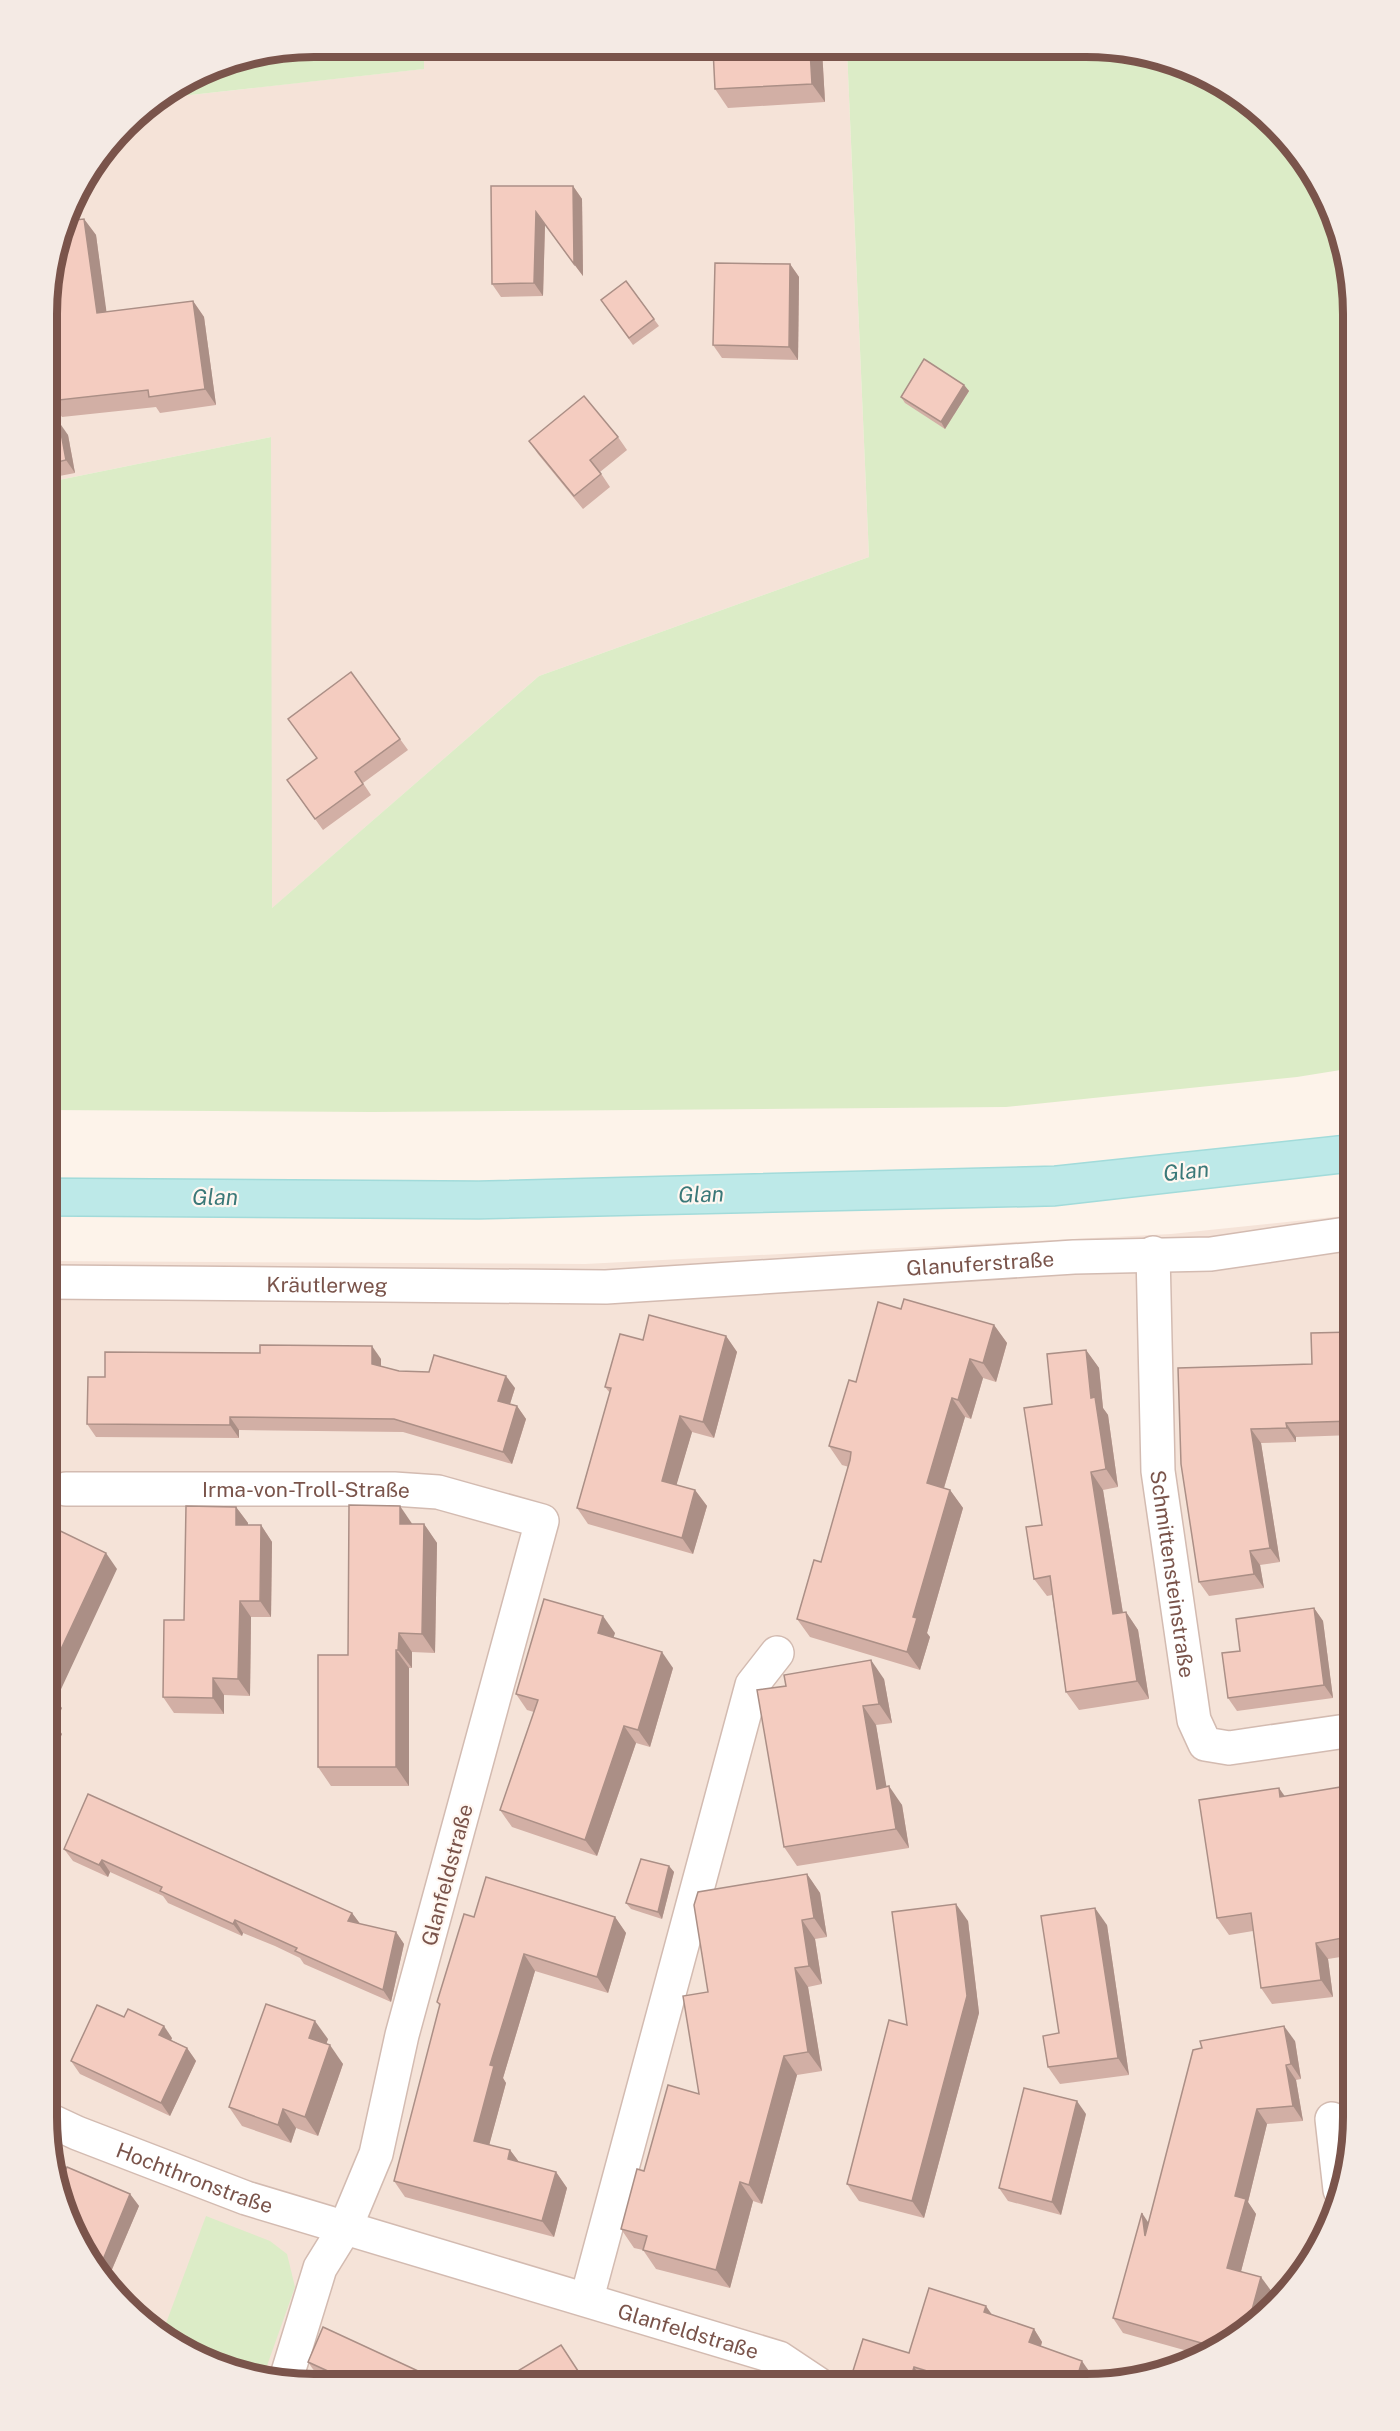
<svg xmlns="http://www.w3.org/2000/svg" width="1400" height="2431" viewBox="0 0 1400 2431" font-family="'Public Sans',sans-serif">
<rect width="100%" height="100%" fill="#fdf3ea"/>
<g fill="#f5e3d8">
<path d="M 424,47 L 847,50 L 869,557 L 539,676 L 271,909 L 271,437 L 49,482 L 49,280 L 74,195 L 137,113 L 163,98 L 423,69 Z"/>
<path d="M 1353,1215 L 1353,2135 L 1333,2219 L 1298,2280 L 1235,2339 L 1172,2370 L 1086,2384 L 279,2382 L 196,2357 L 138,2318 L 92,2266 L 61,2203 L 47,2117 L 48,1261 L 585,1264 L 1171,1234 Z"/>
</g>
<g fill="#dcecc7">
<path d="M 314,47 L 424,47 L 424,69 L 163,98 L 212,67 Z"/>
<path d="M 847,50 L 1138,52 L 1204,74 L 1262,113 L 1308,165 L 1339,228 L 1353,314 L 1353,1068 L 1297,1077 L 1006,1107 L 372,1112 L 48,1110 L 49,482 L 271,437 L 272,908 L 539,676 L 869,557 Z"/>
<path d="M 206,2216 L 270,2241 L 287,2254 L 295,2287 L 263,2377 L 196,2357 L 162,2334 Z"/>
</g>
<path fill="#bde9e8" stroke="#a2dbda" stroke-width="1.5" d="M 1353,1134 L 1353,1172 L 1055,1206 L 479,1219 L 48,1216 L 48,1178 L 479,1181 L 1054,1166 Z"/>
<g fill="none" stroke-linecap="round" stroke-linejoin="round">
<g stroke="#d3bbb1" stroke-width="36">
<g id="street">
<path id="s1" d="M 1153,1253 L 1158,1471 L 1194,1720 L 1205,1744 L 1229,1748 L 1353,1730"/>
<path id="s2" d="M 48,1282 L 606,1287 L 1074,1257 L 1211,1254 L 1353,1233"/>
<path id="s3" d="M 66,1489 L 394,1489 L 438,1492 L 542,1521 L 402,2035 L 376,2154 L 346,2226 L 320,2268 L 285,2382"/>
<path id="s4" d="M 47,2119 L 77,2133 L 246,2198 L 779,2358 L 818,2384"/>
<path d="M 1332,2119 L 1340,2190"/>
<path d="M 587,2298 L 752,1685 L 777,1653"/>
</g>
</g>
<use href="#street" stroke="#fff" stroke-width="33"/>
</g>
<g fill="#d2afa5">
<path d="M 713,49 L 822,50 L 825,102 L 728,108 L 715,89 Z"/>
<path d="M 573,186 L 582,199 L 583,276 L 545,225 L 543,296 L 501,297 L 492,284 Z"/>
<path d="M 84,219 L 96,235 L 106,312 L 193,301 L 204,317 L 216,405 L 160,413 L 156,407 L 62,417 L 50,401 Z"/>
<path d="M 790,264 L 799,277 L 798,360 L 722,358 L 713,345 Z"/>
<path d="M 626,281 L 659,326 L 633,345 L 601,300 Z"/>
<path d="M 964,385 L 969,391 L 945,429 L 905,403 L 901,397 Z"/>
<path d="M 49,424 L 68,435 L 75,473 L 49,478 Z"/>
<path d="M 618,437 L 627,450 L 600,472 L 610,487 L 583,509 L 538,454 L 529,441 Z"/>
<path d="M 400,739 L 408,750 L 363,783 L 371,795 L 323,830 L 287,780 Z"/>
<path d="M 901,1309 L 994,1325 L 1007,1343 L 996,1382 L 983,1378 L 971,1419 L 965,1417 L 944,1488 L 950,1490 L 963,1508 L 927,1633 L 930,1637 L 920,1670 L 810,1637 L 797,1619 L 821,1562 L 849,1467 L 842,1465 L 829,1446 L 856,1382 Z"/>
<path d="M 1353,1332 L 1353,1435 L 1296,1437 L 1296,1442 L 1261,1443 L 1280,1562 L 1260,1565 L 1264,1588 L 1209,1596 L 1199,1582 L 1181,1464 L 1312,1364 Z"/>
<path d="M 726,1336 L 737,1352 L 714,1438 L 692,1432 L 676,1485 L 695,1490 L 707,1506 L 693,1554 L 588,1524 L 577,1508 L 610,1393 L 605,1387 L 643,1340 Z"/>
<path d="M 1086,1350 L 1099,1368 L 1103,1408 L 1108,1415 L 1118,1487 L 1103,1490 L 1123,1613 L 1126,1612 L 1138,1630 L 1149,1699 L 1079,1710 L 1066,1692 L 1052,1595 L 1047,1596 L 1034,1579 L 1042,1525 L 1052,1404 Z"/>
<path d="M 381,1359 L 381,1366 L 399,1371 L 515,1388 L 510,1404 L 517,1406 L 526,1419 L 512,1464 L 403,1432 L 239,1430 L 239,1438 L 96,1437 L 87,1424 L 105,1377 Z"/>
<path d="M 236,1507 L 248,1523 L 248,1525 L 261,1525 L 272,1542 L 271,1617 L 251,1617 L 250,1696 L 224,1695 L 224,1714 L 174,1713 L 163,1697 L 184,1620 Z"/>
<path d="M 413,1524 L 424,1524 L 437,1543 L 435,1653 L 412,1652 L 412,1668 L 409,1668 L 409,1786 L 331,1786 L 318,1767 L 348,1655 Z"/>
<path d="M 1353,1557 L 1353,1627 L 1348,1620 Z"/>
<path d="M 1314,1608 L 1323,1621 L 1333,1698 L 1237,1711 L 1228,1698 L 1240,1651 Z"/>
<path d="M 615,1633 L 613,1637 L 673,1668 L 650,1747 L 636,1743 L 597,1856 L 512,1827 L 500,1810 L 534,1712 L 527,1710 L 516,1694 Z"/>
<path d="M 884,1679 L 892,1723 L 876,1725 L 886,1787 L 902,1805 L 909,1848 L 797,1866 L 784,1847 L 757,1690 Z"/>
<path d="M 1353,1785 L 1353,1955 L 1328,1959 L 1333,1997 L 1272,2004 L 1261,1988 L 1253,1931 L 1229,1935 L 1217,1918 L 1285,1797 Z"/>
<path d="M 64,1849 L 352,1913 L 360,1924 L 396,1932 L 404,1944 L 391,2002 L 304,1964 L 300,1958 L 275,1946 L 243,1933 L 242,1936 L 168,1903 L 163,1896 L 110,1872 L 108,1877 L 73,1861 Z"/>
<path d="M 669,1866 L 674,1872 L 662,1919 L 631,1909 L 626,1903 Z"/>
<path d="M 807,1874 L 820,1893 L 827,1937 L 815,1939 L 822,1984 L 808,1987 L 822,2071 L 797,2075 L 762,2204 L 753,2201 L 730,2288 L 656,2269 L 643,2250 L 634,2248 L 621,2229 L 644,2171 L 699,2094 L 708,1992 Z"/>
<path d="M 474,1917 L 615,1917 L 626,1933 L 608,1993 L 535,1971 L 503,2078 L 506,2083 L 489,2145 L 510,2150 L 519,2162 L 556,2172 L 567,2188 L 554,2237 L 405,2197 L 394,2181 L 440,2007 L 437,2002 Z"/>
<path d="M 968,1921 L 979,2013 L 924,2218 L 859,2201 L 847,2184 L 907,2025 Z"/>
<path d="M 1107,1925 L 1129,2075 L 1060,2084 L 1048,2067 L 1059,2033 Z"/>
<path d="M 172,2038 L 171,2040 L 187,2048 L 196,2061 L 170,2116 L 80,2074 L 71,2061 Z"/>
<path d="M 328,2039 L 326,2044 L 343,2064 L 318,2136 L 296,2128 L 291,2143 L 242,2126 L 229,2107 Z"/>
<path d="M 1295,2041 L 1301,2079 L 1296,2080 L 1303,2121 L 1267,2124 L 1248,2202 L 1256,2214 L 1241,2271 L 1272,2292 L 1202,2355 L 1123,2333 L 1113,2318 L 1149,2223 Z"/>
<path d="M 1086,2114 L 1061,2215 L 1008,2201 L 999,2188 Z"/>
<path d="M 130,2194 L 139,2206 L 110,2274 L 99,2269 L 98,2273 L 92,2266 L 61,2203 Z"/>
<path d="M 993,2315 L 1034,2329 L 1042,2342 L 1041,2346 L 1091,2374 L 1088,2384 L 937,2384 L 923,2380 L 922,2384 L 859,2384 L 852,2374 L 909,2353 Z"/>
<path d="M 308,2362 L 444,2383 L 333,2382 L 317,2375 Z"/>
</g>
<g fill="#ab8f86">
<path d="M 810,50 L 822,50 L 825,102 L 812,84 Z"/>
<path d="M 573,186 L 582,199 L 583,276 L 574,264 Z"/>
<path d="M 536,212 L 545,225 L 543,296 L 534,283 Z"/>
<path d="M 84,219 L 96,235 L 109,330 L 97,313 Z"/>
<path d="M 790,264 L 799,277 L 798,360 L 789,347 Z"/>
<path d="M 193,301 L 204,317 L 216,405 L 205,389 Z"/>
<path d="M 964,385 L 969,391 L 945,429 L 941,422 Z"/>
<path d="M 59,422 L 68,435 L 75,473 L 66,460 Z"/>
<path d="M 994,1325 L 1007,1343 L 996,1382 L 983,1363 Z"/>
<path d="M 726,1336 L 737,1352 L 714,1438 L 703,1422 Z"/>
<path d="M 372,1346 L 381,1359 L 381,1376 L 372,1364 Z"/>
<path d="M 1086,1350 L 1099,1368 L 1103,1408 L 1108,1415 L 1118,1487 L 1106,1469 L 1091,1398 Z"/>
<path d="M 970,1359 L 983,1378 L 971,1419 L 958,1400 Z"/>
<path d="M 506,1376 L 515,1388 L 507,1413 L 498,1401 Z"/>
<path d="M 952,1398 L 965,1417 L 940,1501 L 927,1483 Z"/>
<path d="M 517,1406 L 526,1419 L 512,1464 L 503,1452 Z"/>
<path d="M 680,1416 L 692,1432 L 673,1497 L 662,1481 Z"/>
<path d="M 230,1417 L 239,1430 L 239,1438 L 230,1425 Z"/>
<path d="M 1286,1423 L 1296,1437 L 1296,1442 L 1287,1428 Z"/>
<path d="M 1251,1429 L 1261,1443 L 1280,1562 L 1270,1548 Z"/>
<path d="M 1091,1472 L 1103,1490 L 1126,1632 L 1113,1614 Z"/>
<path d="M 695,1490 L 707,1506 L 693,1554 L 682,1538 Z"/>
<path d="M 950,1490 L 963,1508 L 927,1633 L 930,1637 L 920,1670 L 907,1652 L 913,1617 Z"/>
<path d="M 400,1506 L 413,1525 L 400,1524 Z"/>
<path d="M 236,1507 L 248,1523 L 248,1541 L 236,1525 Z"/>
<path d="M 424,1524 L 437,1543 L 435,1653 L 422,1634 Z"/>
<path d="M 261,1525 L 272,1542 L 271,1617 L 260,1601 Z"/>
<path d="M 1250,1551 L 1260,1565 L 1264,1588 L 1254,1574 Z"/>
<path d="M 106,1553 L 117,1569 L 56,1700 L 62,1708 L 55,1724 L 62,1734 L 47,1769 L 47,1679 Z"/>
<path d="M 240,1601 L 251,1617 L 250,1696 L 238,1679 Z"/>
<path d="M 1314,1608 L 1323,1621 L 1333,1698 L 1324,1685 Z"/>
<path d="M 1126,1612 L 1138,1630 L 1149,1699 L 1137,1681 Z"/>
<path d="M 603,1616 L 615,1633 L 610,1649 L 598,1633 Z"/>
<path d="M 399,1633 L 412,1652 L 412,1668 L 398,1650 Z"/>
<path d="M 396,1650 L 409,1668 L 409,1786 L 396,1767 Z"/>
<path d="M 662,1652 L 673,1668 L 650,1747 L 638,1730 Z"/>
<path d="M 871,1660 L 884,1679 L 892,1723 L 879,1704 Z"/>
<path d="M 213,1678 L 224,1695 L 224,1714 L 213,1698 Z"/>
<path d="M 863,1706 L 876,1725 L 890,1807 L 877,1789 Z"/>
<path d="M 624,1726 L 636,1743 L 597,1856 L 585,1840 Z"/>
<path d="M 889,1786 L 902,1805 L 909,1848 L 896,1829 Z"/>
<path d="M 1279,1788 L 1291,1805 L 1280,1797 Z"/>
<path d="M 102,1860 L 110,1872 L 108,1877 L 99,1865 Z"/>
<path d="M 669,1866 L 674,1872 L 662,1919 L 658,1912 Z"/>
<path d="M 807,1874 L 820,1893 L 827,1937 L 814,1918 Z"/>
<path d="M 956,1904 L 968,1921 L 979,2013 L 924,2218 L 912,2201 Z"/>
<path d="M 1095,1908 L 1107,1925 L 1129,2075 L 1118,2058 Z"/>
<path d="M 352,1913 L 361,1925 L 348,1921 Z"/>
<path d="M 615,1917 L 626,1933 L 608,1993 L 597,1977 Z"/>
<path d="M 235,1920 L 243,1933 L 242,1936 L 233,1924 Z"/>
<path d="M 802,1920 L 815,1939 L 822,1984 L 809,1966 Z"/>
<path d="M 396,1932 L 404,1944 L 391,2002 L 383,1990 Z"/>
<path d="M 1316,1943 L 1328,1959 L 1333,1997 L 1321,1980 Z"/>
<path d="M 524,1954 L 535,1971 L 503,2078 L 506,2083 L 486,2157 L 474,2141 L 490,2065 Z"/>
<path d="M 795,1968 L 808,1987 L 822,2071 L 808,2052 Z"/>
<path d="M 315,2021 L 328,2039 L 322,2057 L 309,2038 Z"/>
<path d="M 164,2026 L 172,2038 L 168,2047 L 159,2035 Z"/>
<path d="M 1284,2026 L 1295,2041 L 1301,2079 L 1291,2064 Z"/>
<path d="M 330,2045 L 343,2064 L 318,2136 L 305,2117 Z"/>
<path d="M 187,2048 L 196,2061 L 170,2116 L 161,2103 Z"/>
<path d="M 784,2056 L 797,2075 L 762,2204 L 749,2185 Z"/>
<path d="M 1286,2065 L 1296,2080 L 1303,2121 L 1293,2106 Z"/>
<path d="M 1077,2101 L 1086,2114 L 1061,2215 L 1052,2202 Z"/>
<path d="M 283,2109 L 296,2128 L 291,2143 L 278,2125 Z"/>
<path d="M 1257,2109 L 1267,2124 L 1248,2202 L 1256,2214 L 1238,2283 L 1227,2268 L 1235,2196 Z"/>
<path d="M 510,2150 L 522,2166 L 508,2159 Z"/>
<path d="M 556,2172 L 567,2188 L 554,2237 L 542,2221 Z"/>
<path d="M 740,2182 L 753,2201 L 730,2288 L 716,2270 Z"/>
<path d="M 130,2194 L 139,2206 L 110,2274 L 102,2262 Z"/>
<path d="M 1142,2213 L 1152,2228 L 1145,2236 Z"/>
<path d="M 91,2257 L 99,2269 L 98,2273 L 92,2266 L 90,2262 Z"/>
<path d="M 1261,2277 L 1272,2292 L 1267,2309 L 1247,2328 Z"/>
<path d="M 986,2306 L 995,2319 L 984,2312 Z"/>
<path d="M 1034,2329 L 1042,2342 L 1038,2355 L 1029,2342 Z"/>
<path d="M 1082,2361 L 1091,2374 L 1088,2384 L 1075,2384 Z"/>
<path d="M 914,2367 L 923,2380 L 922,2384 L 909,2384 Z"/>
</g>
<g fill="#f4ccc0" stroke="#ab8f86" stroke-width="1.5">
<path d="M 713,49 L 810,50 L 812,84 L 715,89 Z"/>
<path d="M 491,186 L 573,186 L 574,264 L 536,212 L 534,283 L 492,284 Z"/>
<path d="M 84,219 L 97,313 L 193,301 L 205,389 L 149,397 L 148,390 L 50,401 L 49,388 L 49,280 L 66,221 Z"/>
<path d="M 715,263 L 790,264 L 789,347 L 713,345 Z"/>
<path d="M 626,281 L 654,319 L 629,338 L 601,300 Z"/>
<path d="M 924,359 L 964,385 L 941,422 L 901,397 Z"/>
<path d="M 584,396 L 618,437 L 590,460 L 601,474 L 574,496 L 529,441 Z"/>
<path d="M 59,422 L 66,460 L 49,464 L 49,424 Z"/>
<path d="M 351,672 L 400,739 L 355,772 L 363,784 L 315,819 L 287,780 L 317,758 L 288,719 Z"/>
<path d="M 904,1299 L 994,1325 L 983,1363 L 970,1359 L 958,1400 L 952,1398 L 927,1483 L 950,1490 L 913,1617 L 917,1618 L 907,1652 L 797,1619 L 814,1560 L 821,1562 L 850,1460 L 851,1452 L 829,1446 L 849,1380 L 856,1382 L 878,1302 L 901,1309 Z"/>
<path d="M 649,1315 L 726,1336 L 703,1422 L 680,1416 L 662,1481 L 695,1490 L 682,1538 L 577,1508 L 611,1388 L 605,1387 L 620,1334 L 643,1340 Z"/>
<path d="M 1353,1332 L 1353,1421 L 1286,1423 L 1287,1428 L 1251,1429 L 1270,1548 L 1250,1551 L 1254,1574 L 1199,1582 L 1181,1464 L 1178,1368 L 1312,1364 L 1311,1333 Z"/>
<path d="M 260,1345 L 372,1346 L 372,1364 L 399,1371 L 429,1372 L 434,1355 L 506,1376 L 498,1401 L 517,1406 L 503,1452 L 394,1419 L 230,1417 L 230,1425 L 87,1424 L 88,1377 L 105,1377 L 105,1352 L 260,1353 Z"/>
<path d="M 1086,1350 L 1091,1398 L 1095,1397 L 1106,1469 L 1091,1472 L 1113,1614 L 1126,1612 L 1137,1681 L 1066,1692 L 1050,1576 L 1034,1579 L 1026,1527 L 1042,1525 L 1024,1408 L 1052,1404 L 1047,1354 Z"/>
<path d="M 349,1505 L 400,1506 L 400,1524 L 424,1524 L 422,1634 L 399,1633 L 398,1650 L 396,1650 L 396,1767 L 318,1767 L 318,1655 L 348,1655 Z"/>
<path d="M 186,1506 L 236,1507 L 236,1525 L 261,1525 L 260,1601 L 240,1601 L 238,1679 L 213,1678 L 213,1698 L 163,1697 L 164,1620 L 184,1620 Z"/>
<path d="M 50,1526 L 106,1553 L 47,1679 L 47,1532 Z"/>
<path d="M 1353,1557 L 1353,1620 L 1348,1620 L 1340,1559 Z"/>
<path d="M 544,1599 L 603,1616 L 598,1633 L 662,1652 L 638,1730 L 624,1726 L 585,1840 L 500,1810 L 538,1700 L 516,1694 Z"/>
<path d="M 1314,1608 L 1324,1685 L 1228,1698 L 1222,1653 L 1240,1651 L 1236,1619 Z"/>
<path d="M 871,1660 L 879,1704 L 863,1706 L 877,1789 L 889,1786 L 896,1829 L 784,1847 L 757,1690 L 786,1686 L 784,1675 Z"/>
<path d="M 47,1690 L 50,1692 L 47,1699 Z"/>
<path d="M 47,1716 L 50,1717 L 47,1726 Z"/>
<path d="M 1353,1785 L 1353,1936 L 1316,1943 L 1321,1980 L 1261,1988 L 1251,1913 L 1217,1918 L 1199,1800 L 1279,1788 L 1280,1797 Z"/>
<path d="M 88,1794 L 352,1913 L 348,1921 L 396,1932 L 383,1990 L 295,1951 L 297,1948 L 235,1920 L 233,1924 L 160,1891 L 162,1887 L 102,1860 L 99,1865 L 64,1849 Z"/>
<path d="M 641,1859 L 669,1866 L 658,1912 L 626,1903 Z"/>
<path d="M 807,1874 L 814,1918 L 802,1920 L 809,1966 L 795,1968 L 808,2052 L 784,2056 L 749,2185 L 740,2182 L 716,2270 L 643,2250 L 647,2236 L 621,2229 L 637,2169 L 644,2171 L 668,2085 L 699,2094 L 683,1996 L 708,1992 L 694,1905 L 698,1892 Z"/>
<path d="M 486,1877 L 615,1917 L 597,1977 L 524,1954 L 490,2065 L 494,2066 L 474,2141 L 510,2150 L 508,2159 L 556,2172 L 542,2221 L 394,2181 L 440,2004 L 437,2002 L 464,1914 L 474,1917 Z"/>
<path d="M 956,1904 L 967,1996 L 912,2201 L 847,2184 L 889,2020 L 907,2025 L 892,1912 Z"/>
<path d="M 1095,1908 L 1118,2058 L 1048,2067 L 1043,2036 L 1059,2033 L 1041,1916 Z"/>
<path d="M 266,2004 L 315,2021 L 309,2038 L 330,2045 L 305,2117 L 283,2109 L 278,2125 L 229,2107 Z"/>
<path d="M 97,2005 L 124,2017 L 128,2009 L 164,2026 L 159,2035 L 187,2048 L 161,2103 L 71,2061 Z"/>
<path d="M 1284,2026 L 1291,2064 L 1286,2065 L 1293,2106 L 1257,2109 L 1235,2196 L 1246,2199 L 1227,2268 L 1261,2277 L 1247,2328 L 1235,2339 L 1202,2355 L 1205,2344 L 1113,2318 L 1142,2213 L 1145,2236 L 1193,2050 L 1202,2048 L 1200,2041 Z"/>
<path d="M 1024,2088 L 1077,2101 L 1052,2202 L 999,2188 Z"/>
<path d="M 67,2167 L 130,2194 L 102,2262 L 91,2257 L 90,2262 L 61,2203 L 58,2187 Z"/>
<path d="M 929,2288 L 986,2306 L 984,2312 L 1034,2329 L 1029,2342 L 1082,2361 L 1075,2384 L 969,2384 L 914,2367 L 909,2384 L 867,2384 L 868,2379 L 852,2374 L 863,2339 L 909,2353 Z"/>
<path d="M 323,2327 L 444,2383 L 352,2382 L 308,2362 Z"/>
<path d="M 561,2345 L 580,2374 L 607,2383 L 509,2383 L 506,2378 Z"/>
<path d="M 688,2377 L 709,2383 L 686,2383 Z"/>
</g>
<g text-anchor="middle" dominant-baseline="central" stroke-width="4.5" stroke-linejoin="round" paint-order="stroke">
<g font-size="21" fill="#7a544b" stroke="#fff7f1">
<text stroke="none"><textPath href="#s2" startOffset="933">Glanuferstraße</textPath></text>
<text stroke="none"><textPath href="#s2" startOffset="279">Kräutlerweg</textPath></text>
<text stroke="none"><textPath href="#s3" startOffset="240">Irma-von-Troll-Straße</textPath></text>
<text stroke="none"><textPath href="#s1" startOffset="322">Schmittensteinstraße</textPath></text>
<text transform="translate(447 1875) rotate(-75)">Glanfeldstraße</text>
<text stroke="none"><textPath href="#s4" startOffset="159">Hochthronstraße</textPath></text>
<text stroke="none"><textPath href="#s4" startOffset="676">Glanfeldstraße</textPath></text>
</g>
<g font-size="22" font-style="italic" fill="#3a7878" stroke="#fff7f1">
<text transform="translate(1186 1171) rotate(-6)">Glan</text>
<text transform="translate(701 1194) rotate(-1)">Glan</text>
<text x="215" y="1197">Glan</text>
</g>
</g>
<path d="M0 0H1400V2431H0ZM314 57H1086A257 257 0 0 1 1343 314V2117A257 257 0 0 1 1086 2374H314A257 257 0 0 1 57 2117V314A257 257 0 0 1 314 57Z" fill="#f4eae4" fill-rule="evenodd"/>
<path fill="none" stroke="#7a544b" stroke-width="8" d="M314 57H1086A257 257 0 0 1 1343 314V2117A257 257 0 0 1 1086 2374H314A257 257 0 0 1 57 2117V314A257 257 0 0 1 314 57Z"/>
</svg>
